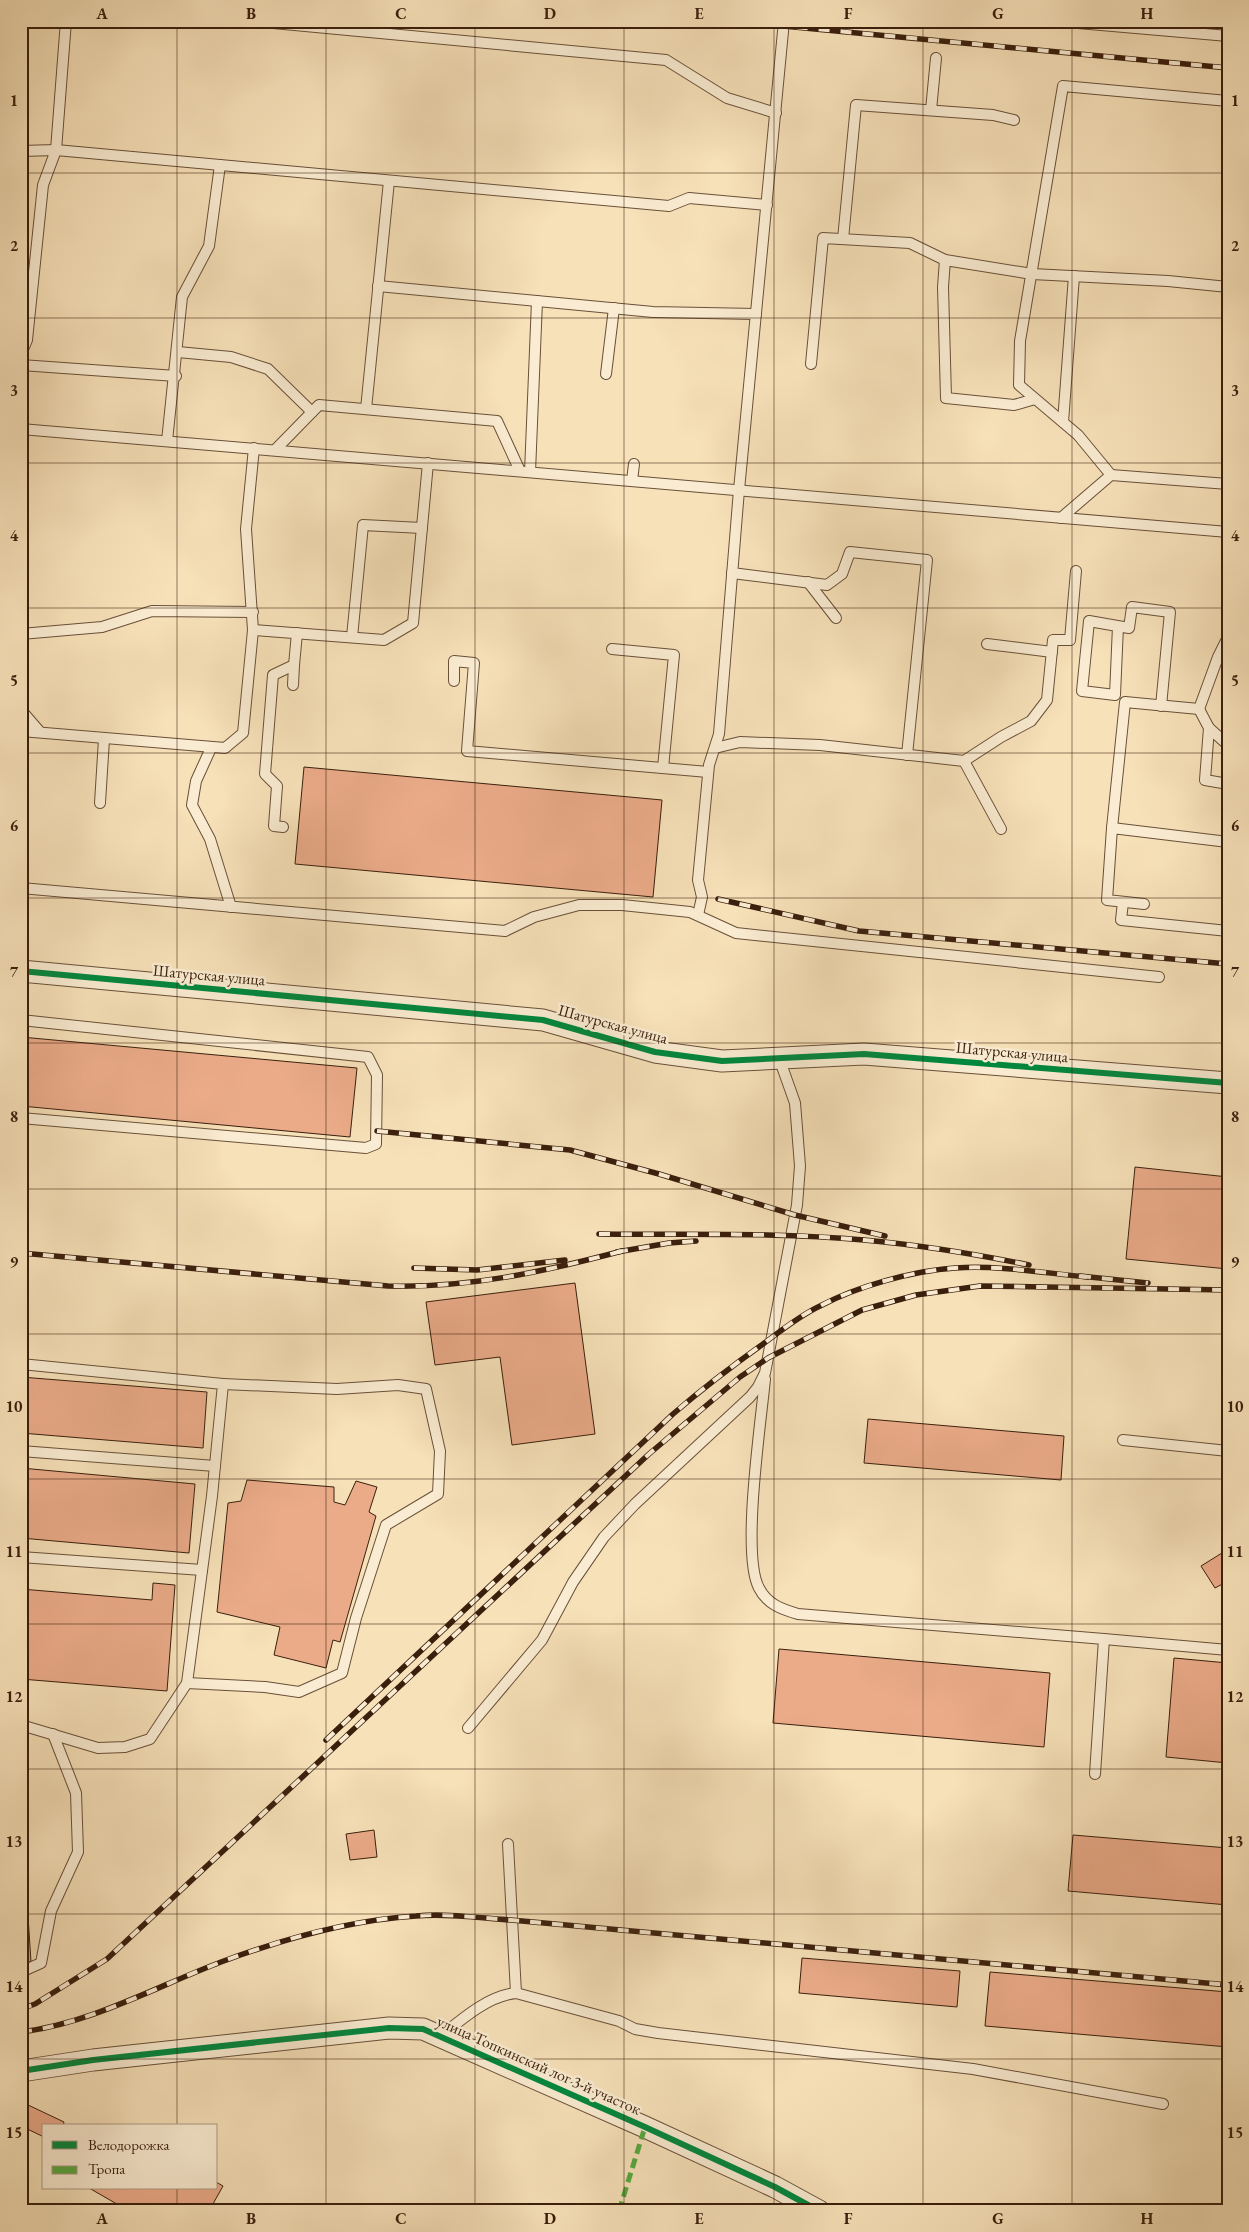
<svg xmlns="http://www.w3.org/2000/svg" width="1249" height="2232" viewBox="0 0 1249 2232" font-family="'EB Garamond',serif">
<rect width="100%" height="100%" fill="#f7e1b9"/>
<filter id="stains"><feTurbulence type="fractalNoise" baseFrequency=".004" numOctaves="4"/><feColorMatrix values="0 0 0 0 .2 0 0 0 0 .09 0 0 0 0 .02 0 0 0 .5 -.17"/></filter>
<radialGradient id="worn" r=".72"><stop offset=".6" stop-color="#630" stop-opacity="0"/><stop offset="1" stop-color="#630" stop-opacity=".3"/></radialGradient>
<g fill="#ebab89" stroke="#3a1f0d">
<path d="M 304,767 L 662,800 L 653,897 L 295,864 Z"/>
<path d="M 21,1037 L 357,1068 L 350,1137 L 21,1106 Z"/>
<path d="M 1135,1167 L 1228,1177 L 1228,1269 L 1126,1259 Z"/>
<path d="M 575,1283 L 595,1434 L 512,1445 L 500,1357 L 435,1365 L 426,1302 Z"/>
<path d="M 21,1377 L 207,1392 L 203,1448 L 21,1433 Z"/>
<path d="M 868,1419 L 1064,1436 L 1061,1480 L 864,1463 Z"/>
<path d="M 21,1468 L 195,1484 L 189,1553 L 21,1538 Z"/>
<path d="M 247,1480 L 334,1487 L 334,1502 L 345,1505 L 356,1481 L 377,1487 L 369,1512 L 376,1516 L 340,1642 L 333,1640 L 326,1668 L 274,1655 L 280,1627 L 217,1612 L 228,1503 L 241,1501 Z"/>
<path d="M 1222,1553 L 1228,1563 L 1228,1581 L 1215,1588 L 1201,1566 Z"/>
<path d="M 153,1583 L 175,1585 L 167,1691 L 21,1679 L 21,1589 L 152,1600 Z"/>
<path d="M 779,1649 L 1050,1673 L 1044,1747 L 773,1723 Z"/>
<path d="M 1174,1658 L 1228,1663 L 1228,1763 L 1166,1757 Z"/>
<path d="M 21,1808 L 31,1962 L 21,1962 Z"/>
<path d="M 374,1830 L 377,1857 L 350,1860 L 346,1834 Z"/>
<path d="M 1073,1835 L 1228,1848 L 1228,1905 L 1068,1891 Z"/>
<path d="M 802,1958 L 960,1971 L 957,2007 L 799,1993 Z"/>
<path d="M 990,1972 L 1228,1992 L 1228,2047 L 985,2026 Z"/>
<path d="M 26,2104 L 64,2122 L 63,2126 L 44,2126 L 44,2137 L 21,2126 L 21,2113 Z"/>
<path d="M 216,2182 L 223,2186 L 209,2211 L 129,2211 L 89,2188 L 216,2188 Z"/>
</g>
<g fill="none" stroke-linecap="round" stroke-linejoin="round">
<g stroke="#695038" stroke-width="12">
<g id="service">
<path d="M 252,21 L 666,60 L 727,98 L 776,113"/>
<path d="M 1055,21 L 1228,36"/>
<path d="M 931,110 L 936,58"/>
<path d="M 21,151 L 56,150 L 669,206 L 689,198 L 767,205"/>
<path d="M 843,239 L 856,105 L 993,115 L 1014,120"/>
<path d="M 378,286 L 653,312 L 756,314"/>
<path d="M 178,352 L 231,357 L 268,369 L 312,412"/>
<path d="M 21,354 L 27,340 L 43,185 L 56,150 L 66,21"/>
<path d="M 811,364 L 823,238 L 910,243 L 945,260"/>
<path d="M 21,365 L 176,376"/>
<path d="M 606,374 L 614,308"/>
<path d="M 1035,399 L 1014,405 L 946,398 L 943,287 L 945,260 L 1032,274 L 1168,281 L 1228,287"/>
<path d="M 366,409 L 389,181"/>
<path d="M 1063,422 L 1074,276"/>
<path d="M 21,429 L 1228,532"/>
<path d="M 167,441 L 182,297 L 209,246 L 220,165"/>
<path d="M 275,450 L 319,405 L 497,421 L 520,471"/>
<path d="M 530,472 L 537,301"/>
<path d="M 1111,475 L 1078,435 L 1019,385 L 1020,341 L 1063,86 L 1228,101"/>
<path d="M 632,481 L 634,464"/>
<path d="M 1061,518 L 1111,475 L 1228,484"/>
<path d="M 732,573 L 827,585 L 842,574 L 850,552 L 927,560 L 907,755"/>
<path d="M 808,582 L 836,618"/>
<path d="M 1118,626 L 1115,695 L 1082,691 L 1089,621 L 1129,628 L 1132,607 L 1170,612 L 1161,706"/>
<path d="M 253,630 L 384,640 L 413,623 L 428,463"/>
<path d="M 21,634 L 102,627 L 152,611 L 253,612"/>
<path d="M 352,637 L 363,525 L 422,528"/>
<path d="M 987,644 L 1052,652"/>
<path d="M 612,649 L 674,655 L 663,768"/>
<path d="M 454,681 L 454,661 L 474,663 L 467,751 L 708,772"/>
<path d="M 293,685 L 294,665"/>
<path d="M 1199,709 L 1209,728 L 1205,780 L 1228,784"/>
<path d="M 21,710 L 40,732"/>
<path d="M 1209,728 L 1228,745"/>
<path d="M 21,731 L 225,748 L 243,733 L 253,630 L 246,529 L 254,448"/>
<path d="M 211,748 L 196,781 L 192,805 L 210,839 L 231,907"/>
<path d="M 715,748 L 740,742 L 820,745 L 964,761 L 1001,829"/>
<path d="M 964,761 L 1001,737 L 1031,721 L 1047,700 L 1053,640 L 1070,640 L 1076,571"/>
<path d="M 100,803 L 104,739"/>
<path d="M 283,827 L 274,826 L 277,786 L 265,774 L 273,675 L 294,665 L 297,633"/>
<path d="M 1112,828 L 1125,702 L 1199,709 L 1218,657 L 1228,637"/>
<path d="M 21,888 L 505,931 L 534,917 L 579,905 L 622,905 L 690,912 L 736,933 L 1159,977"/>
<path d="M 1123,902 L 1121,920 L 1228,931"/>
<path d="M 1144,904 L 1107,900 L 1112,828 L 1228,842"/>
<path d="M 698,915 L 702,897 L 698,880 L 709,765 L 719,734 L 739,490 L 784,21"/>
<path d="M 21,1020 L 368,1057 L 377,1075 L 376,1144 L 366,1148 L 21,1118"/>
<path d="M 21,1364 L 223,1384 L 212,1496 L 187,1683 L 150,1739 L 125,1747 L 98,1748 L 21,1725"/>
<path d="M 765,1379 C 761,1422 741,1555 759,1588 C 767,1604 781,1609 798,1614 L 1104,1639 L 1095,1774"/>
<path d="M 1123,1440 L 1228,1451"/>
<path d="M 21,1451 L 215,1466"/>
<path d="M 21,1557 L 202,1570"/>
<path d="M 1104,1639 L 1228,1650"/>
<path d="M 187,1683 L 265,1687 L 299,1692 L 342,1673 L 356,1618 L 386,1525 L 438,1494 L 440,1451 L 426,1389 L 398,1385 L 337,1389 L 223,1384"/>
<path d="M 468,1728 L 542,1640 L 573,1582 L 604,1537 L 635,1504 L 750,1397 L 758,1387 L 765,1373 L 797,1205 L 800,1166 L 795,1103 L 779,1058"/>
<path d="M 508,1844 L 516,1993"/>
<path d="M 21,1972 L 41,1963 L 51,1911 L 78,1852 L 76,1793 L 53,1734"/>
<path d="M 441,2036 C 462,2019 488,1996 516,1993 L 619,2021 L 635,2029 L 658,2033 L 973,2069 L 1163,2104"/>
</g>
</g>
<g stroke="#695038" stroke-width="23">
<g id="minor">
<path d="M 21,971 L 543,1020 L 655,1052 L 722,1061 L 864,1054 L 1228,1083"/>
<path d="M 21,2071 L 93,2060 L 389,2028 L 423,2029 L 645,2127 L 775,2187 L 819,2211"/>
</g>
</g>
<use href="#service" stroke="#faecd2" stroke-width="10"/>
<use href="#minor" stroke="#faecd2" stroke-width="21"/>
<g stroke="#3a1f0d" stroke-width="5.5">
<g id="rail">
<path d="M 731,21 L 1228,68"/>
<path d="M 718,899 L 859,931 L 1228,964"/>
<path d="M 377,1131 L 570,1150 L 659,1174 L 795,1215 L 885,1236"/>
<path d="M 599,1234 C 687,1235 776,1232 864,1240 C 920,1245 975,1254 1029,1265"/>
<path d="M 617,1252 L 669,1243 L 696,1241"/>
<path d="M 21,1253 L 388,1286 C 470,1288 543,1272 622,1251"/>
<path d="M 414,1268 L 477,1270 L 565,1260"/>
<path d="M 1080,1276 L 1148,1283"/>
<path d="M 326,1740 L 673,1414 C 702,1389 732,1366 763,1344 C 782,1330 799,1316 820,1306 C 858,1286 912,1271 955,1268 C 999,1265 1044,1273 1087,1277"/>
<path d="M 21,2009 L 35,2004 L 107,1959 L 649,1454 L 740,1377 L 768,1358 L 862,1310 L 916,1295 L 980,1286 L 1228,1290"/>
<path d="M 21,2032 C 92,2023 155,1987 221,1962 C 283,1939 349,1920 416,1916 C 447,1913 480,1918 511,1920 L 1228,1985"/>
</g>
</g>
<use href="#rail" stroke="#faecd2" stroke-width="4" stroke-dasharray="11" stroke-linecap="butt"/>
<path stroke="#55aa41" stroke-width="5" stroke-dasharray="10 5" stroke-linecap="butt" d="M 619,2211 L 645,2127"/>
<g stroke="#faecd2" stroke-width="9">
<g id="cycleway">
<path d="M 21,971 L 543,1020 L 655,1052 L 722,1061 L 864,1054 L 1228,1083"/>
<path d="M 21,2071 L 93,2060 L 389,2028 L 423,2029 L 645,2127 L 775,2187 L 819,2211"/>
</g>
</g>
<use href="#cycleway" stroke="#00873e" stroke-width="6"/>
</g>
<path fill="none" stroke="#3a1f0d" stroke-width="1" stroke-opacity="0.55" d="M 177,21 L 177,2126M 326,21 L 326,2211M 475,21 L 475,2211M 624,21 L 624,2211M 774,21 L 774,2211M 923,21 L 923,2211M 1072,21 L 1072,2211M 21,173 L 1228,173M 21,318 L 1228,318M 21,463 L 1228,463M 21,608 L 1228,608M 21,753 L 1228,753M 21,898 L 1228,898M 21,1043 L 1228,1043M 21,1189 L 1228,1189M 21,1334 L 1228,1334M 21,1479 L 1228,1479M 21,1624 L 1228,1624M 21,1769 L 1228,1769M 21,1914 L 1228,1914M 21,2059 L 1228,2059M 177,2188 L 177,2211"/>
<g text-anchor="middle" dominant-baseline="central" stroke-width="5" stroke-linejoin="round" paint-order="stroke">
<g font-size="16" fill="#3a1f0d" stroke="#faecd2">
<text transform="translate(209 975) rotate(5)">Шатурская улица</text>
<text transform="translate(613 1024) rotate(15)">Шатурская улица</text>
<text transform="translate(1012 1052) rotate(5)">Шатурская улица</text>
<text transform="translate(539 2065) rotate(24)">улица Топкинский лог 3-й участок</text>
</g>
</g>
<rect width="1249" height="2232" fill="none" stroke="#f7e1b9" stroke-width="55"/>
<rect x="42" y="2124" width="175" height="65" fill="#faecd2" stroke="#ad9a83"/>
<rect x="52" y="2141" width="25" height="8" fill="#00873e" stroke="#ad9a83"/>
<text x="88" y="2150" font-size="15" fill="#3a1f0d">Велодорожка</text>
<rect x="52" y="2166" width="25" height="8" fill="#55aa41" stroke="#ad9a83"/>
<text x="88" y="2174" font-size="15" fill="#3a1f0d">Тропа</text>
<rect x="28" y="28" width="1194" height="2176" fill="none" stroke="#3a1f0d" stroke-width="2"/>
<g font-size="16" text-anchor="middle" font-weight="bold" fill="#3a1f0d">
<text x="102" y="19">A</text>
<text x="251" y="19">B</text>
<text x="401" y="19">C</text>
<text x="550" y="19">D</text>
<text x="699" y="19">E</text>
<text x="848" y="19">F</text>
<text x="998" y="19">G</text>
<text x="1147" y="19">H</text>
<text x="14" y="106">1</text>
<text x="1235" y="106">1</text>
<text x="14" y="251">2</text>
<text x="1235" y="251">2</text>
<text x="14" y="396">3</text>
<text x="1235" y="396">3</text>
<text x="14" y="541">4</text>
<text x="1235" y="541">4</text>
<text x="14" y="686">5</text>
<text x="1235" y="686">5</text>
<text x="14" y="831">6</text>
<text x="1235" y="831">6</text>
<text x="14" y="977">7</text>
<text x="1235" y="977">7</text>
<text x="14" y="1122">8</text>
<text x="1235" y="1122">8</text>
<text x="14" y="1267">9</text>
<text x="1235" y="1267">9</text>
<text x="14" y="1412">10</text>
<text x="1235" y="1412">10</text>
<text x="14" y="1557">11</text>
<text x="1235" y="1557">11</text>
<text x="14" y="1702">12</text>
<text x="1235" y="1702">12</text>
<text x="14" y="1847">13</text>
<text x="1235" y="1847">13</text>
<text x="14" y="1992">14</text>
<text x="1235" y="1992">14</text>
<text x="14" y="2138">15</text>
<text x="1235" y="2138">15</text>
<text x="102" y="2224">A</text>
<text x="251" y="2224">B</text>
<text x="401" y="2224">C</text>
<text x="550" y="2224">D</text>
<text x="699" y="2224">E</text>
<text x="848" y="2224">F</text>
<text x="998" y="2224">G</text>
<text x="1147" y="2224">H</text>
</g>
<rect width="100%" height="100%" filter="url(#stains)"/>
<rect width="100%" height="100%" fill="url(#worn)"/>
</svg>
